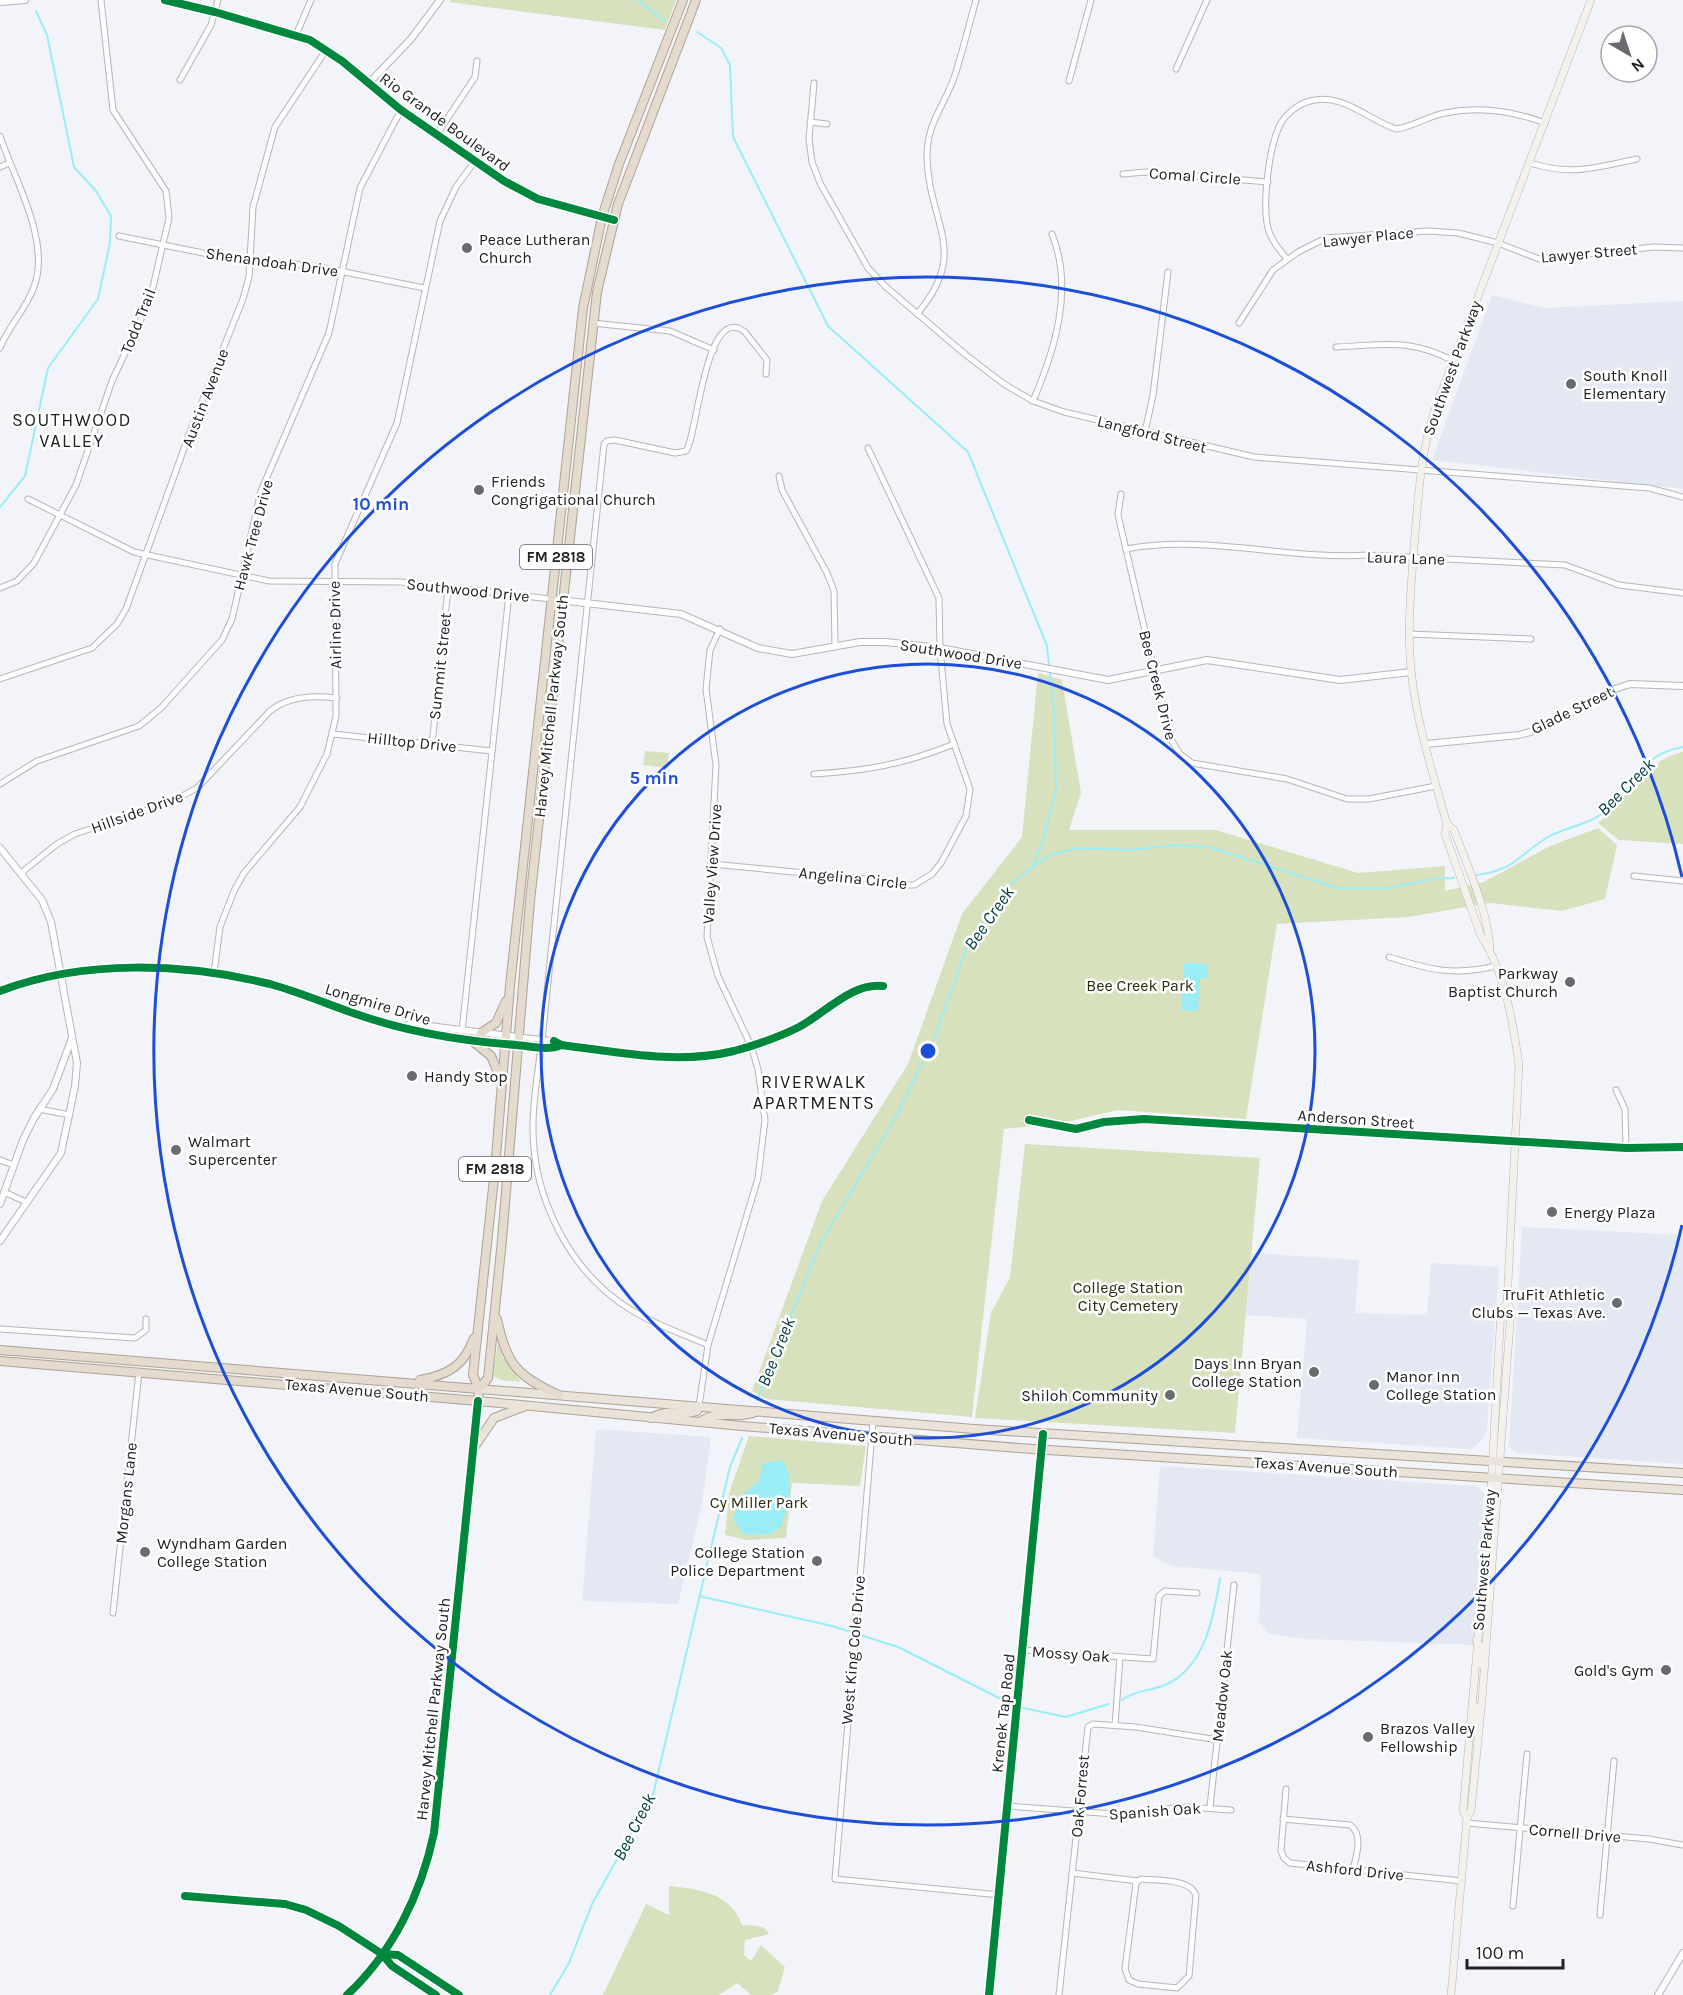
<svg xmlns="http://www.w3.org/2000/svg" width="1683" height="1995" viewBox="0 0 1683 1995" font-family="Karla,sans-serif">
<rect width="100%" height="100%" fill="#f2f4f9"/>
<g fill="#e4e8f3">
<path d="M 1492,295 L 1544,308 L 1683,301 L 1683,489 L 1432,460 Z"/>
<path d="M 1522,1227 L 1683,1235 L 1683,1464 L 1516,1453 L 1512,1450 L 1509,1445 Z"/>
<path d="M 1252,1253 L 1359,1260 L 1355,1313 L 1427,1315 L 1431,1263 L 1499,1267 L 1487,1429 L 1483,1439 L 1472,1449 L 1297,1438 L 1307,1319 L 1246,1315 Z"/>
<path d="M 596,1429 L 711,1437 L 702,1504 L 678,1604 L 582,1601 Z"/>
<path d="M 1160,1466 L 1477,1486 L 1484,1493 L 1474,1645 L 1309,1639 L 1268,1634 L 1259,1622 L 1261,1574 L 1172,1566 L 1153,1556 Z"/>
</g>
<g fill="#d8e1bd">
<path d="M 451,0 L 676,0 L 665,30 L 449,2 Z"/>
<path d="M 1038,673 L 1062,680 L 1081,793 L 1069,830 L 1216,830 L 1358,873 L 1445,866 L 1445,891 L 1484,882 L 1550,846 L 1598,828 L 1617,845 L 1605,899 L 1562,911 L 1490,903 L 1408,917 L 1277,924 L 1246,1119 L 1118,1110 L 1062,1123 L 1004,1129 L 972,1417 L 767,1399 L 752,1391 L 822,1201 L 908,1064 L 962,914 L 1022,837 Z"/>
<path d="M 645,751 L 669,753 L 667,768 L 643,765 Z"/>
<path d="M 1683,752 L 1683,844 L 1619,840 L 1598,823 C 1624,801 1648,758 1683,752 Z"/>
<path d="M 1025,1144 L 1260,1158 L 1235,1433 L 975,1418 L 991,1313 L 1010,1277 Z"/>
<path d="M 498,1341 L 503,1357 L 521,1382 L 501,1380 L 493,1376 Z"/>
<path d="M 749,1436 L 866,1446 L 860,1486 L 792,1483 L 786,1538 L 747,1540 L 725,1535 L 729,1493 Z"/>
<path d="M 669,1886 C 699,1889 731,1893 742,1925 C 753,1926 764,1924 769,1934 L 766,1935 L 745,1940 L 744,1955 L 751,1961 L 761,1945 L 785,1967 L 778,1991 L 772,1995 L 751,1995 L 737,1983 L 719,1995 L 603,1995 L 646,1904 L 669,1915 Z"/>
</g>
<g fill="#9aedf5">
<path d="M 1184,963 L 1208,964 L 1207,978 L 1200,978 L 1198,1011 L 1181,1010 Z"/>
<path d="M 782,1460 C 797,1481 788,1504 781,1527 L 770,1534 L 744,1535 L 733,1519 L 740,1497 L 759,1481 L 763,1463 Z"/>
</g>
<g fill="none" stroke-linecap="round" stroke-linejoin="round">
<g stroke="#9aedf5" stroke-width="2">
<path d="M 638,0 L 665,21"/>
<path d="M 697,32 L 721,48 L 730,65 L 733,137 L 828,326 L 968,452 L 1047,646 L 1054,711 L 1056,790 L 1043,841 L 1033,866"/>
<path d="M 0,507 L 25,476 L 48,368 L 98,299 L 110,243 L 111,216 L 96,191 L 74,167 L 47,35 L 36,11"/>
<path d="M 1476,875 C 1512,872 1520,854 1548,837 C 1569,825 1591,826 1610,807 C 1637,780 1642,754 1683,747"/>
<path d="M 757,1400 L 820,1244 L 898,1113 L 936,1035 L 966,948 L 1009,885 L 1048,856 L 1077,848 L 1129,850 L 1177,845 L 1209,847 L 1338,888 L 1389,888 L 1432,879 L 1454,878"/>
<path d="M 699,1596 L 832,1626 L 898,1647 L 1009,1703"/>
<path d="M 1122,1700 C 1135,1690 1151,1691 1165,1685 C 1205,1668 1214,1616 1220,1578"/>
<path d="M 1023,1708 L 1066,1717 L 1109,1704"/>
<path d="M 550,1995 L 569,1963 L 592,1904 L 653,1795 L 730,1467 L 742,1438"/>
</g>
<g stroke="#b5b6ba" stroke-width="7">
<g id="minor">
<path d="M 296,35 L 311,0"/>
<path d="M 1176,69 L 1207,0"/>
<path d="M 180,80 L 211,25 L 218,0"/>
<path d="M 1069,81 L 1091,0"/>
<path d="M 814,83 L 809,139 L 812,162 L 820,183 L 868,268 L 886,287 L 966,355 L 1004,384 L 1033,401 L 1064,412 L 1254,457 L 1649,488 L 1683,497"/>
<path d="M 810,122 L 827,124"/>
<path d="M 437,134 L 475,77 L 477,61"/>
<path d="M 0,136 C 15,181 51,241 34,287 C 26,309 8,327 0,348"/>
<path d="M 1530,163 C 1573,176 1593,168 1637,159"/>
<path d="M 0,167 L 9,163"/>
<path d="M 1123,174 L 1145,172 L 1268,182"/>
<path d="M 119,236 L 213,255 L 320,267 L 424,288"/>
<path d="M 1287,259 C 1278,248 1269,238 1267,223 C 1263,200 1269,149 1279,127 C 1284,115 1298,104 1310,101 C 1343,92 1368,120 1396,129 C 1413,127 1428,116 1445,113 C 1479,106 1513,111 1545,123"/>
<path d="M 917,314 C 971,251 928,224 927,156 C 927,122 945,105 955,75 C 963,50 969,25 976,0"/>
<path d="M 592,323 L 670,331 L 714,350"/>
<path d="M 1239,323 L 1273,270 L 1298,252 L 1326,238 L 1428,231 L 1458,233 L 1498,243 L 1539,259 L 1654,247 L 1683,248"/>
<path d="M 1336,347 C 1385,345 1407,338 1452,360"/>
<path d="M 1033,401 C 1055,350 1074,289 1052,234"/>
<path d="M 1145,432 L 1153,395 L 1168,272"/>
<path d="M 779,476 L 782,490 L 827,573 L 834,591 L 835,647"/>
<path d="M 1121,494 L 1118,515 L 1170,738 L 1180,754 L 1192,763 L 1287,779 L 1347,799 L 1369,799 L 1436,786"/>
<path d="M 28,499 L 134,552 L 269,581 L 401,582 L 551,599"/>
<path d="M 1126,549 C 1204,534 1288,560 1367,555 L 1565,565 L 1619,585 L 1683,593"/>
<path d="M 0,588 L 17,581 L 34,563 L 76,485 L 112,381 L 150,300 L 169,218 L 166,191 L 113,110 L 101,0"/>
<path d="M 1409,634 L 1531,639"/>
<path d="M 0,679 L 92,648 L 117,624 L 126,609 L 190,432 L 243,299 L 249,277 L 253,207 L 275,127 L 326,50"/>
<path d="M 333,734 L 492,751"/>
<path d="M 432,745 L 448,588"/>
<path d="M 814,774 C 866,771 905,764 954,744"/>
<path d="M 0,784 L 37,761 L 139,726 L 161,708 L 222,640 L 232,619 L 261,491 L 329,333 L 360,188 L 401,110"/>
<path d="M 712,864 L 866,879 L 892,885 L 914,885 L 932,874 L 941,863 L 966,816 L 970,789 L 947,724 L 940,648 L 939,598 L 868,448"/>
<path d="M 21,873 L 57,844 L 75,834 L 171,802 L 197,788 L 270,711 C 288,696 314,695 337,698"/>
<path d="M 1634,876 L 1683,881"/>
<path d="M 1389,957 C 1431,970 1452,976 1496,966"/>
<path d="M 214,973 L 220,927 L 234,891 L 244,873 L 300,807 L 327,754 L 336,716 L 335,564 L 397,423 L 440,221 L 456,187 L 475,161"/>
<path d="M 462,1031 L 509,594"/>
<path d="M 518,1037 L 556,1041 L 561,1045 C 618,1052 677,1065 734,1051 C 756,1045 779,1037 799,1027 C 824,1014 852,982 883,986"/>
<path d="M 542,1040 L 604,444 L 607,441 L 615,440 L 675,453 L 686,451 C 697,439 705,300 745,332 L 767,360 L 766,374"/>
<path d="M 517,1045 L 555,1048 L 561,1045"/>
<path d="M 541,1047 C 538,1073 533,1099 533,1125 C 532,1197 570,1274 633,1311 C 656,1325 683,1334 708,1345"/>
<path d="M 1616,1090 L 1625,1109 L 1626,1148"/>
<path d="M 39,1109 L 70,1115"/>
<path d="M 1029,1120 L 1076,1129 L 1104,1122 L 1144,1119 L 1517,1142"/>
<path d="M 0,1160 L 14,1165"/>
<path d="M 4,1192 L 26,1202"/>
<path d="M 0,1329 L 135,1338 L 146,1330 L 146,1319"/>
<path d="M 699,1406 L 708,1345 L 758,1178 L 765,1120 L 758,1069 L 751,1046 L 718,976 L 707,937 L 716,765 L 706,689 L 710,650 L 720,629"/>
<path d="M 873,1421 L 835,1879 L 1000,1895"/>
<path d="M 113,1613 L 139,1372"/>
<path d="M 1023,1650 L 1153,1659 L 1159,1596 L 1165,1591 L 1197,1593"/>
<path d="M 1115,1725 L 1120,1657"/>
<path d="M 1286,1789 L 1281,1851 L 1284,1858 L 1290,1863 L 1462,1881"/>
<path d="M 1007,1806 L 1114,1814 L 1187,1807 L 1231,1810"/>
<path d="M 1210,1807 L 1234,1585"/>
<path d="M 1283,1819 L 1350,1825 C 1364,1835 1356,1856 1353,1870"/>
<path d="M 1467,1823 L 1649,1839 L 1683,1845"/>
<path d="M 1072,1873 L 1138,1881"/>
<path d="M 1141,1879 C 1157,1881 1189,1878 1196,1895 L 1189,1976 L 1177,1988 L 1138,1984 L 1129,1980 L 1125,1969 L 1136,1883 Z"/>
<path d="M 185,1896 L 294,1906 L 339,1926 L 382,1954"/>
<path d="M 1513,1906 L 1527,1754"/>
<path d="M 1600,1915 L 1614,1761"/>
<path d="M 1059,1995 L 1088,1727 L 1093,1724 L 1136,1727 L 1218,1740"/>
</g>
</g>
<g stroke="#b5b6ba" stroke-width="8">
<g id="tertiary">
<path d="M 165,0 L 215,12 L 310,40 L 342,61 L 401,110 L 504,181 L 538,199 L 614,220"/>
<path d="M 0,2 L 25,0"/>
<path d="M 369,83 L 411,39 L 440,0"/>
<path d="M 551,599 L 681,614 L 758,648 L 792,654 L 860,642 L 886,642 L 940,648 L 1108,680 L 1207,660 L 1340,680 L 1411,672"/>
<path d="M 1426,744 L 1519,735 L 1538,730 L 1615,689 L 1630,684 L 1683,686"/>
<path d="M 0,848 L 42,900 L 51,922 L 77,1063 L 75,1086 L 61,1153 L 0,1241"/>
<path d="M 0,991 C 84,959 184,963 270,984 C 299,992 328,1004 356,1014 C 408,1032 463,1041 517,1045"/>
<path d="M 404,1026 L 413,1024 L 518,1037"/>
<path d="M 1517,1142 L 1626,1148 L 1683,1147"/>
<path d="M 0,1204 L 23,1140 L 34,1118 L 53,1089 L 72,1038"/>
<path d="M 382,1954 L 398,1955 L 459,1995"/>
<path d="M 382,1954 L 392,1966 L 436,1995"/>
<path d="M 989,1995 L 1043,1434"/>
<path d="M 1658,1995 L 1683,1953"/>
</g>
</g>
<g stroke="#b5b6ba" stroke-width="8">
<g id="secondary">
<path d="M 1447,824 L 1454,830 C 1468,868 1487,908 1490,948"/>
<path d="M 1476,1640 L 1482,1648 L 1480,1664 L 1485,1667"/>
<path d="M 1472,1701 L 1476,1709 L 1475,1723 L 1479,1729"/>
<path d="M 1467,1818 L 1463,1811 L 1491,1489 L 1501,1310 L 1507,1303 L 1519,1065 C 1513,1023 1505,972 1481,936 L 1445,834 L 1447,824 C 1433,774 1416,722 1411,669 C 1407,629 1411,587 1414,547 C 1418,501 1420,456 1434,412 L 1591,0"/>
<path d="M 1451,1995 L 1467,1818 L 1471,1811 L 1482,1699 L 1511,1310 L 1507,1303"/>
</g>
</g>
<g stroke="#ada293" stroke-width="10">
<g id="primary">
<path d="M 479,1389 L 974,1429 L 1683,1473"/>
<path d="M 651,1418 C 671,1407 678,1417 697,1411 L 699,1406"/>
<path d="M 700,1422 C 718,1408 738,1421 758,1411"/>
<path d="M 475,1446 L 494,1418 L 523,1407"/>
<path d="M 347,1995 C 393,1952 421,1894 434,1833 L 478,1401 L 742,1426 L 1032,1449 L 1683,1490"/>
</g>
</g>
<g stroke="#ada293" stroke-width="10">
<g id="trunk">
<path d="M 481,1033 L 496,1023 L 506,1001"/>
<path d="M 471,1040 L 491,1056 L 500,1077"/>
<path d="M 497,1319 C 507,1364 516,1376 559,1395"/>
<path d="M 0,1350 L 479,1389"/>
<path d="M 0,1361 L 478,1401 L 479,1389 L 473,1375 L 495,1169 L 510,986 L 583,308 L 602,217 L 619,164 L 683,0"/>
<path d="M 420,1380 C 448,1375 464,1366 474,1338"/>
<path d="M 479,1389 L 488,1378 L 502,1240 L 530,901 L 597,292 L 618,204 L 696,0"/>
</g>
</g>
<use href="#minor" stroke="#fdfdfe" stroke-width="5"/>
<use href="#tertiary" stroke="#fdfdfe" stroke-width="6"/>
<use href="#secondary" stroke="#f4f1ec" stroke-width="7"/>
<use href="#primary" stroke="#eae3da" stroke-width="8"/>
<use href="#trunk" stroke="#e4dace" stroke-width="8"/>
<g stroke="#fff" stroke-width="11">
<g id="cycleway">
<path d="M 165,0 L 215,12 L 310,40 L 342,61 L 401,110 L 504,181 L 538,199 L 614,220"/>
<path d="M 0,991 C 84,959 184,963 270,984 C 299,992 327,1004 356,1014 C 407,1032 462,1041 516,1045 C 530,1046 548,1051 561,1045"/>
<path d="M 554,1041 L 561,1045 C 618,1052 677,1065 734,1051 C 756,1045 779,1037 799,1027 C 824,1014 852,982 883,986"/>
<path d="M 1029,1120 L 1076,1129 L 1104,1122 L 1144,1119 L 1626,1148 L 1683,1147"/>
<path d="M 185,1896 L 285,1904 L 306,1910 L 339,1926 L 382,1954 L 392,1966 L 436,1995"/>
<path d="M 382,1954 L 398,1955 L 459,1995"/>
<path d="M 347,1995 C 393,1952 421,1894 434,1833 L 478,1401"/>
<path d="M 989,1995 L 1043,1434"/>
</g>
</g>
<use href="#cycleway" stroke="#00873e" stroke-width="8"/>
</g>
<g fill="none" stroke="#1d4ed8" stroke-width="3">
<circle cx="928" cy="1051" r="387"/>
<path d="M1682 1225A774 774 0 1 1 1682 877"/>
</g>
<g fill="#6a6b6f" stroke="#fff" stroke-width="2">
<circle cx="467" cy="248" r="6"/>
<circle cx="1571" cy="384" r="6"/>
<circle cx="479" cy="490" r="6"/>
<circle cx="1570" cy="982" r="6"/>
<circle cx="412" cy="1076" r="6"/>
<circle cx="176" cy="1150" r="6"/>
<circle cx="1552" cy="1212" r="6"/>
<circle cx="1617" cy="1303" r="6"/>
<circle cx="1314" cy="1372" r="6"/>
<circle cx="1374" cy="1385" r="6"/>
<circle cx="1170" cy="1395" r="6"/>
<circle cx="145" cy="1552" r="6"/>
<circle cx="817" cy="1561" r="6"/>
<circle cx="1666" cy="1670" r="6"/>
<circle cx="1368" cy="1737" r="6"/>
</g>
<g text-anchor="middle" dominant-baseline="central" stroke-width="5" stroke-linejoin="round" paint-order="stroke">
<g fill="#fff" stroke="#636466" stroke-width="1.5">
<rect x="520" y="545" width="72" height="24" rx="4.5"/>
<rect x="459" y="1157" width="72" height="24" rx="4.5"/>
</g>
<g font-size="15" font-weight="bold" fill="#202124">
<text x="556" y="557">FM 2818</text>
<text x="495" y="1169">FM 2818</text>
</g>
<g font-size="16" fill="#202124" stroke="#fff">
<text transform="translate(445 122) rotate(36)">Rio Grande Boulevard</text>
<text transform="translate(1195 176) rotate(4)">Comal Circle</text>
<text transform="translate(1368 237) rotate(-6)">Lawyer Place</text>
<text transform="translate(1589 253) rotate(-5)">Lawyer Street</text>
<text transform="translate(272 262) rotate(8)">Shenandoah Drive</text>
<text transform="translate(138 321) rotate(-68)">Todd Trail</text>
<text transform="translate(1452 368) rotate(-70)">Southwest Parkway</text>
<text transform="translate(205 398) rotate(-69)">Austin Avenue</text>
<text transform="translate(1152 434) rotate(14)">Langford Street</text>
<text transform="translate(253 535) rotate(-75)">Hawk Tree Drive</text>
<text transform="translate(1406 558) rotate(2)">Laura Lane</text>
<text transform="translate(468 590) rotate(6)">Southwood Drive</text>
<text transform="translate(335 625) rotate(-91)">Airline Drive</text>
<text transform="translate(961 654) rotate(9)">Southwood Drive</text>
<text transform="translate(440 666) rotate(-84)">Summit Street</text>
<text transform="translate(1158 685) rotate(76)">Bee Creek Drive</text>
<text transform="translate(551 706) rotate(-84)">Harvey Mitchell Parkway South</text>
<text transform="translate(1572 710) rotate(-26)">Glade Street</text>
<text transform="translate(412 742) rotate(6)">Hilltop Drive</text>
<text transform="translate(137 812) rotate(-20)">Hillside Drive</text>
<text transform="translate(712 864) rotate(-86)">Valley View Drive</text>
<text transform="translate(853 878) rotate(6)">Angelina Circle</text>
<text transform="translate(378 1004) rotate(17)">Longmire Drive</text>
<text transform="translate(1356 1119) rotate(4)">Anderson Street</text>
<text transform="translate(357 1390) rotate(5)">Texas Avenue South</text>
<text transform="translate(841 1434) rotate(5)">Texas Avenue South</text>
<text transform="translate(1326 1467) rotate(4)">Texas Avenue South</text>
<text transform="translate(126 1493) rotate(-84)">Morgans Lane</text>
<text transform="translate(1484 1560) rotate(-85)">Southwest Parkway</text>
<text transform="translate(853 1650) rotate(-85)">West King Cole Drive</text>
<text transform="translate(1071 1654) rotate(4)">Mossy Oak</text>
<text transform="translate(1222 1696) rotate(-84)">Meadow Oak</text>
<text transform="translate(433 1709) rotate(-84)">Harvey Mitchell Parkway South</text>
<text transform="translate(1003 1713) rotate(-84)">Krenek Tap Road</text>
<text transform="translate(1080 1796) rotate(-85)">Oak Forrest</text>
<text transform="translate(1155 1811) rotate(-4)">Spanish Oak</text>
<text transform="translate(1575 1833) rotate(5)">Cornell Drive</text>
<text transform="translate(1355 1870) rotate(6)">Ashford Drive</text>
</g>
<g font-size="16" fill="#202124" stroke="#fff" text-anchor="start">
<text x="479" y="239">Peace Lutheran<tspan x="479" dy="18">Church</tspan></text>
<text x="1583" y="375">South Knoll<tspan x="1583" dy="18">Elementary</tspan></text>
<text x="491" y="481">Friends<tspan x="491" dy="18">Congrigational Church</tspan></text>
<text x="1558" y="973" text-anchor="end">Parkway<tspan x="1558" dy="18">Baptist Church</tspan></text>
<text x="424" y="1076">Handy Stop</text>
<text x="188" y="1141">Walmart<tspan x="188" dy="18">Supercenter</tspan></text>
<text x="1564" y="1212">Energy Plaza</text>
<text x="1605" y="1294" text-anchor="end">TruFit Athletic<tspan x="1605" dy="18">Clubs — Texas Ave.</tspan></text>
<text x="1302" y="1363" text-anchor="end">Days Inn Bryan<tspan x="1302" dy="18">College Station</tspan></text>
<text x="1386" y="1376">Manor Inn<tspan x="1386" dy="18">College Station</tspan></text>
<text x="1158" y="1395" text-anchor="end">Shiloh Community</text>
<text x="157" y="1543">Wyndham Garden<tspan x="157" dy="18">College Station</tspan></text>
<text x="805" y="1552" text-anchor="end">College Station<tspan x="805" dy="18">Police Department</tspan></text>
<text x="1654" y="1670" text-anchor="end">Gold's Gym</text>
<text x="1380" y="1728">Brazos Valley<tspan x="1380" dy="18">Fellowship</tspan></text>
</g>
<g font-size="16" fill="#272d0a" stroke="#fff">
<text x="1140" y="985">Bee Creek Park</text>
<text x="1128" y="1287">College Station<tspan x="1128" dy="18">City Cemetery</tspan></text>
<text x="759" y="1502">Cy Miller Park</text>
</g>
<g font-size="18" letter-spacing="1.5" fill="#202124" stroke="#fff">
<text x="72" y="420">SOUTHWOOD<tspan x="72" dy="21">VALLEY</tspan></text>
<text x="814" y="1082">RIVERWALK<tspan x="814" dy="21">APARTMENTS</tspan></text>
</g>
<g font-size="18" font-style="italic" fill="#003c3f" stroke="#fff">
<text transform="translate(1626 787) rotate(-45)">Bee Creek</text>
<text transform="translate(989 918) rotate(-55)">Bee Creek</text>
<text transform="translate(776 1352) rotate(-68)">Bee Creek</text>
<text transform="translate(634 1827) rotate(-63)">Bee Creek</text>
</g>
</g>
<circle cx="928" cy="1051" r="9" fill="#1d4ed8" stroke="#fff" stroke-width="3"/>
<g font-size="18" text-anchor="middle" font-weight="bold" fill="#1d4ed8" stroke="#fff" stroke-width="5" stroke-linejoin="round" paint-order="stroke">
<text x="381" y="510">10 min</text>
<text x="654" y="784">5 min</text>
</g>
<g transform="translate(1629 54) rotate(141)"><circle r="28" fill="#ffffff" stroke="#a6a6a7" stroke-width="1.5"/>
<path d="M0-4.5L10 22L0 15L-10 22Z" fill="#6a6b6f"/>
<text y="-9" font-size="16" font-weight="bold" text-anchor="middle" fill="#202124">N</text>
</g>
<path d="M1467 1959v9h96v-9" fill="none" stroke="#202124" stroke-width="3"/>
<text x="1476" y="1959" font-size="18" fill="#202124" stroke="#ffffff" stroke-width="4.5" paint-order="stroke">100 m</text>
</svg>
